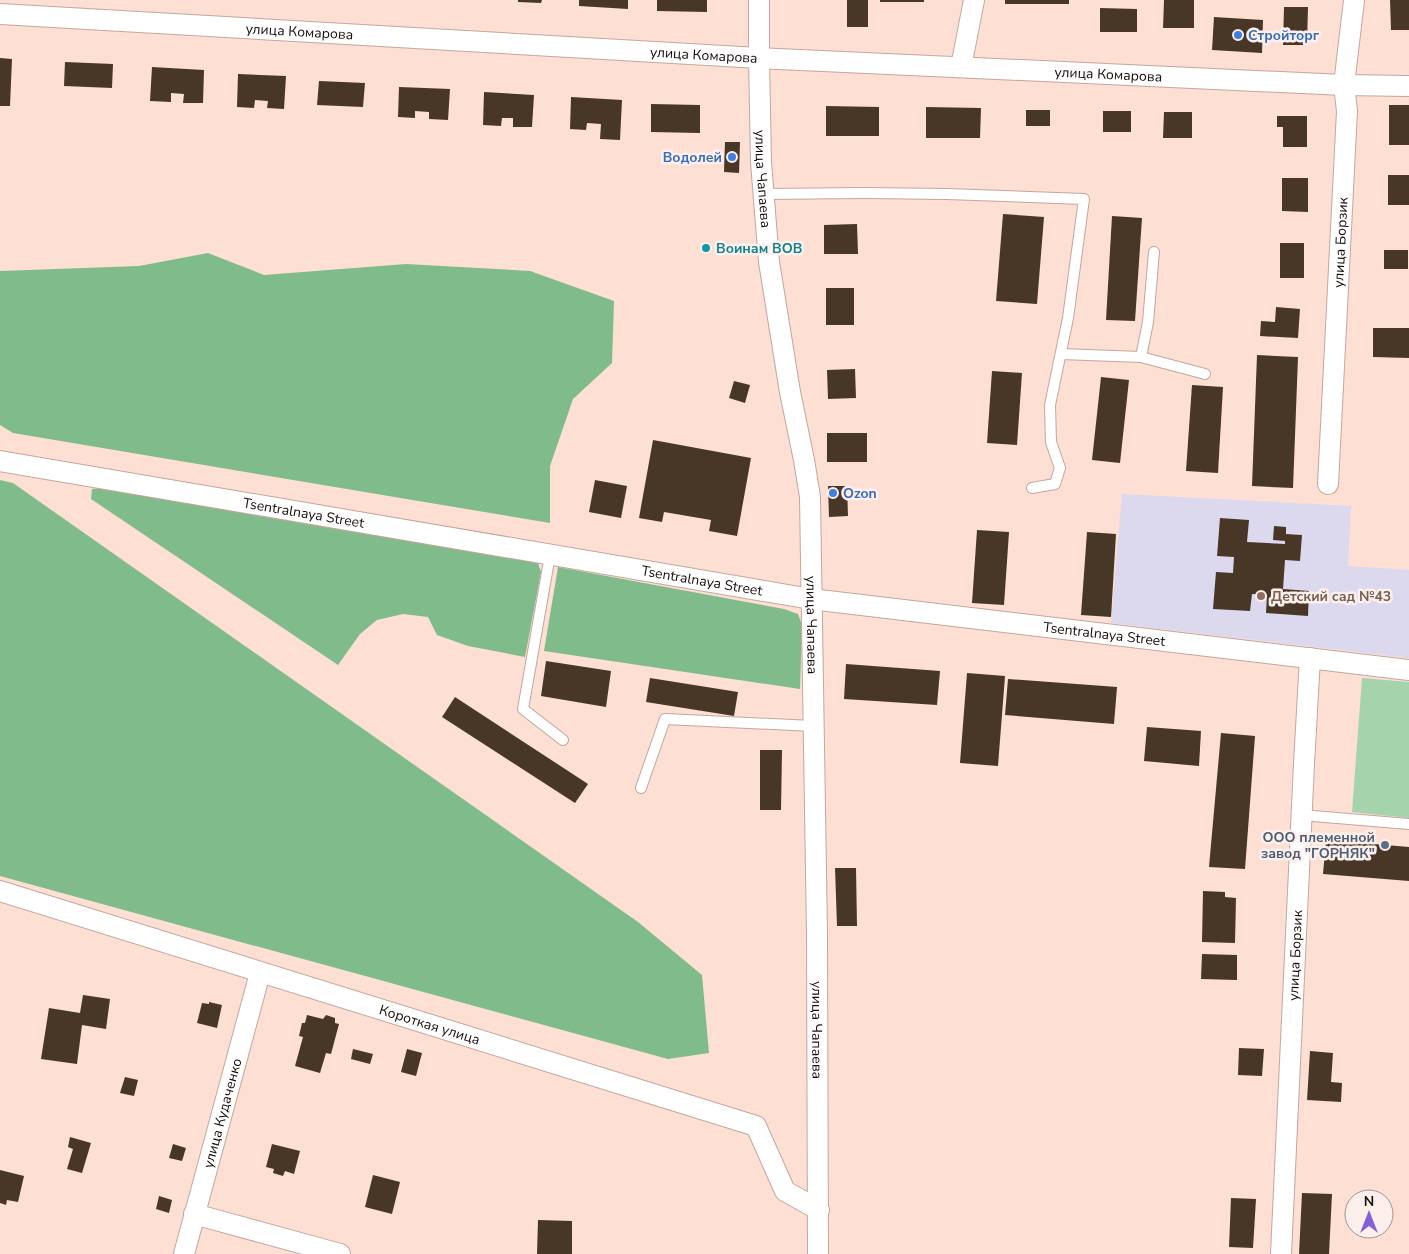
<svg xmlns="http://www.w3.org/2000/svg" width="1409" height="1254" viewBox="0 0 1409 1254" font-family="'Nunito Sans',sans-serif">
<rect width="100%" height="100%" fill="#fddfd4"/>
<path fill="#dcd9ef" d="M 1122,494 L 1351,506 L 1348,566 L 1409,570 L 1409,658 L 1111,623 Z"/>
<path fill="#a4d3ac" d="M 1362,678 L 1409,682 L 1409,818 L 1352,812 Z"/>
<g fill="#80bc8b">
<path d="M 208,253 L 264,275 L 406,264 L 530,271 L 614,301 L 612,363 L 573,399 L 550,466 L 550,523 L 13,433 L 0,425 L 0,271 L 139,266 Z"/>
<path d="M 0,480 L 13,483 L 638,922 L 702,975 L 709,1053 L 668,1059 L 0,876 Z"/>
<path d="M 112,488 L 538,563 L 541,572 L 525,657 L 468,646 L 437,635 L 428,617 L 403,614 L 377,620 L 360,634 L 338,665 L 91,499 L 92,489 Z"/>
<path d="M 558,567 L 784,609 L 798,614 L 802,625 L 800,689 L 544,651 Z"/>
</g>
<g fill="#483726">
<path d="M 518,0 L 542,0 L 541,3 L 518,2 Z"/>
<path d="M 579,0 L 628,0 L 628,9 L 579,6 Z"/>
<path d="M 657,0 L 707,0 L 707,12 L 657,11 Z"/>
<rect x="847" y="0" width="21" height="27"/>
<rect x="880" y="0" width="44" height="2"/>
<rect x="1005" y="0" width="64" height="4"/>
<path d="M 1164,0 L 1194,0 L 1194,28 L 1163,28 Z"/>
<path d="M 1390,0 L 1409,0 L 1409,30 L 1391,30 Z"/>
<path d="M 1284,7 L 1308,7 L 1307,45 L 1283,45 Z"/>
<path d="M 1100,8 L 1137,9 L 1137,32 L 1100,32 Z"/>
<path d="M 1214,17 L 1263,20 L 1262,53 L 1212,50 Z"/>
<path d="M 0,58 L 12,59 L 10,106 L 0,106 Z"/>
<path d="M 65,62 L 113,64 L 112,88 L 64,86 Z"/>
<path d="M 152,67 L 204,70 L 203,103 L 183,103 L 184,94 L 171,93 L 171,102 L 150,101 Z"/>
<path d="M 238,74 L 286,76 L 284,109 L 267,108 L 268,101 L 255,100 L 254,108 L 237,107 Z"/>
<path d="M 319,81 L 365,83 L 363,107 L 317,105 Z"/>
<path d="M 399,87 L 450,89 L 448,120 L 429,119 L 429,112 L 415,111 L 415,118 L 398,117 Z"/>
<path d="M 484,92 L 534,95 L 532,127 L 513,127 L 513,118 L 502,118 L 501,126 L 483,125 Z"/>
<path d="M 571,97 L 622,100 L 620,140 L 600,139 L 601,124 L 587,123 L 586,130 L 570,129 Z"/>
<path d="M 651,104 L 700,105 L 700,133 L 651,132 Z"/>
<rect x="1389" y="105" width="20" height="40"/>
<path d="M 826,106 L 879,107 L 879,136 L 826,136 Z"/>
<path d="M 926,107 L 981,108 L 980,138 L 926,138 Z"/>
<rect x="1026" y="110" width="24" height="16"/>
<rect x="1103" y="111" width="28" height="21"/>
<path d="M 1164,112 L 1192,112 L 1192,138 L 1163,138 Z"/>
<path d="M 1277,116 L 1307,116 L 1307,147 L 1283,147 L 1283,127 L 1277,127 Z"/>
<path d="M 725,142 L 740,142 L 739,173 L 724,172 Z"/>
<rect x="1388" y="175" width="21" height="30"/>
<path d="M 1282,178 L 1308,178 L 1308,212 L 1282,211 Z"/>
<path d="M 1003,214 L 1044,217 L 1037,304 L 996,301 Z"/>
<path d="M 1112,216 L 1142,218 L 1135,321 L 1106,320 Z"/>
<path d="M 857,224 L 858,254 L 824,254 L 824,225 Z"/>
<rect x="1280" y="243" width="24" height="35"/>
<rect x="1384" y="250" width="24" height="19"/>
<rect x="826" y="288" width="28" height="37"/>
<path d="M 1276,307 L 1300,309 L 1298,338 L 1260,336 L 1261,321 L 1275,322 Z"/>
<path d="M 1373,328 L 1409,328 L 1409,358 L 1373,357 Z"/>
<path d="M 1257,355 L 1298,357 L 1293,488 L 1252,486 Z"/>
<path d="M 855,369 L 856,398 L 828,399 L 827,370 Z"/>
<path d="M 992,371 L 1022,373 L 1017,445 L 987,443 Z"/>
<path d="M 1101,377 L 1129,380 L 1120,463 L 1092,460 Z"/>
<path d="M 734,381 L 750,385 L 745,403 L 729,398 Z"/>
<path d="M 1192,385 L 1223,387 L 1218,473 L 1186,471 Z"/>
<rect x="827" y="433" width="40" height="29"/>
<path d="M 653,440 L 751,458 L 737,536 L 709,531 L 711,520 L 664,512 L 662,522 L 639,518 Z"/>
<path d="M 595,480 L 627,486 L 621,518 L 589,512 Z"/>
<path d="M 828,486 L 847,486 L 848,516 L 829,517 Z"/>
<path d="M 1220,518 L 1249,520 L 1247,542 L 1285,544 L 1285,541 L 1273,540 L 1274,526 L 1286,527 L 1286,534 L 1302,535 L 1300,561 L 1285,560 L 1283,589 L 1309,591 L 1308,616 L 1266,613 L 1267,595 L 1252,594 L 1250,611 L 1213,609 L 1216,572 L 1233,573 L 1234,557 L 1217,556 Z"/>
<path d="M 977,530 L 1009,532 L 1004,605 L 972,603 Z"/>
<path d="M 1087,532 L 1116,534 L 1111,617 L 1081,615 Z"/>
<path d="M 546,661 L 611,671 L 606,707 L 541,696 Z"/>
<path d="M 846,664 L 940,671 L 937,705 L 844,699 Z"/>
<path d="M 967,673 L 1005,676 L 998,766 L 960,763 Z"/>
<path d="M 650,678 L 738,692 L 734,716 L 646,702 Z"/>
<path d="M 1008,679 L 1117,687 L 1114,724 L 1005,715 Z"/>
<path d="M 455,697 L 588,784 L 575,803 L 442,717 Z"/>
<path d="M 1147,727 L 1201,731 L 1199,766 L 1144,761 Z"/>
<path d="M 1221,733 L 1255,736 L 1245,869 L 1209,867 Z"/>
<path d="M 760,750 L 782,750 L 781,810 L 760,810 Z"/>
<path d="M 1326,840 L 1409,847 L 1409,881 L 1323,874 Z"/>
<path d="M 835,868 L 856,868 L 857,926 L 837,926 Z"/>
<path d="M 1203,891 L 1225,892 L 1225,897 L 1236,898 L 1235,943 L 1202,942 Z"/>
<path d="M 1202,954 L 1237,955 L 1237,980 L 1201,979 Z"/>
<path d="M 83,995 L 110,999 L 106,1029 L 82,1025 L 77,1064 L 41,1059 L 49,1008 L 80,1013 Z"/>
<path d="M 209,1002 L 222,1005 L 217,1028 L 197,1023 L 202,1003 L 209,1004 Z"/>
<path d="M 307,1015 L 323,1019 L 326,1015 L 335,1018 L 335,1023 L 339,1024 L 331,1054 L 326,1053 L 320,1073 L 295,1066 L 303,1037 L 299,1036 L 302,1023 L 305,1023 Z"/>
<path d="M 1239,1048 L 1264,1049 L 1262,1076 L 1238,1075 Z"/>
<path d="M 353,1049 L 373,1054 L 370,1064 L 351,1059 Z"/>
<path d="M 407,1049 L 422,1053 L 416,1076 L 401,1072 Z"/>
<path d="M 1310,1051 L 1333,1053 L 1331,1082 L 1342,1083 L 1341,1102 L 1307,1100 Z"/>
<path d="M 125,1077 L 138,1080 L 134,1096 L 120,1093 Z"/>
<path d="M 70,1137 L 91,1143 L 82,1173 L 67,1169 L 73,1149 L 68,1147 Z"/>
<path d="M 173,1144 L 186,1148 L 182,1161 L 169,1158 Z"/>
<path d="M 272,1144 L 300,1151 L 294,1174 L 285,1171 L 283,1176 L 273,1173 L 274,1169 L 266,1167 Z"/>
<path d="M 0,1170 L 24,1176 L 18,1202 L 7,1200 L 6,1205 L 0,1203 Z"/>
<path d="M 373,1175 L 400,1182 L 392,1214 L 365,1207 Z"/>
<path d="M 1302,1193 L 1332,1194 L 1329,1254 L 1299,1254 Z"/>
<path d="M 159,1196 L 172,1200 L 169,1213 L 156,1209 Z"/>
<path d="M 1231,1198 L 1256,1199 L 1253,1248 L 1229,1247 Z"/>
<path d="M 538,1220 L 572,1221 L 572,1254 L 537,1254 Z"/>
</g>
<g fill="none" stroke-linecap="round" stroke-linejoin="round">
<g stroke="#c3a79c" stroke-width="12">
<g id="service">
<path d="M 764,194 L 864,193 L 947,194 L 1084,199 L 1068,318 L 1050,405 L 1051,442 L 1060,468 L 1055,484 L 1032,488"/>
<path d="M 1061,354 L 1141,357 L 1205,374"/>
<path d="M 1141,357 L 1148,322 L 1154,252"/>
<path d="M 550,555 L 523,709 L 563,740"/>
<path d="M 641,788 L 665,719 L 813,726"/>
<path d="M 1301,815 L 1409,824"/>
</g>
</g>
<g stroke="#c3a79c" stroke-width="22">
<g id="minor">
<path id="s1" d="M 759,0 L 759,58 L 761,162 L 769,262 L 790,392 L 804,460 L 810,497 L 817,934 L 818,1254"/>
<path id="s2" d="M 0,14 L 759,58 L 1344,85 L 1409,86"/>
<path d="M 961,67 L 974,0"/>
<path id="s3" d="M 0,461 L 811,599 L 1409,670"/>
<path id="s4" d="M 1328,484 L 1347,111 L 1344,85 L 1354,0"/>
<path id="s5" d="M 0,891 L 756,1126 L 785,1191 L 819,1210"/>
<path d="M 194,1214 L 340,1254"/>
<path id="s6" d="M 184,1254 L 260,973"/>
<path id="s7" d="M 1281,1254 L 1304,764 L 1310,658"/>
</g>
</g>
<use href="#service" stroke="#fff" stroke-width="10"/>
<use href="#minor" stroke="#fff" stroke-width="20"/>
</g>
<g fill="#3f7fe0" stroke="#fdf0ec" stroke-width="2">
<circle cx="1238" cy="35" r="5"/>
<circle cx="732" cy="157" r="5"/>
<circle cx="833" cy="493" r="5"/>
</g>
<circle fill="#0f9aa8" stroke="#fdf0ec" stroke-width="2" cx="706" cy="248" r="5"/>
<circle fill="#8d6e63" stroke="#fdf0ec" stroke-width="2" cx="1261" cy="596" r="5"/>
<circle fill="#5c6f8a" stroke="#fdf0ec" stroke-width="2" cx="1385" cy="845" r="5"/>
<g text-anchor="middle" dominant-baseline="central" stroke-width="5" stroke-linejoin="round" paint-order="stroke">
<g font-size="14" fill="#170d0a" stroke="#fdf0ec">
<text stroke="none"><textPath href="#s2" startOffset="300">улица Комарова</textPath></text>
<text stroke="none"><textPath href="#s2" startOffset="705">улица Комарова</textPath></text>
<text stroke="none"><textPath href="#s2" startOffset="1110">улица Комарова</textPath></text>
<text stroke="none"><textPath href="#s1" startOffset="179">улица Чапаева</textPath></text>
<text stroke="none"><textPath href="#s4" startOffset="242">улица Борзик</textPath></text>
<text stroke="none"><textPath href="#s3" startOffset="308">Tsentralnaya Street</textPath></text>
<text stroke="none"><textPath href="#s3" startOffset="712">Tsentralnaya Street</textPath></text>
<text stroke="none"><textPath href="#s1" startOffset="629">улица Чапаева</textPath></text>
<text stroke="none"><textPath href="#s3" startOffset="1118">Tsentralnaya Street</textPath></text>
<text stroke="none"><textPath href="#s7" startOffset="299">улица Борзик</textPath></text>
<text stroke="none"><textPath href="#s5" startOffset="450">Короткая улица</textPath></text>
<text stroke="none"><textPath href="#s1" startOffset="1034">улица Чапаева</textPath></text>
<text stroke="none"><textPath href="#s6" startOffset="146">улица Кудаченко</textPath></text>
</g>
<g font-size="14" font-weight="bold" fill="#366cbe" stroke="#fdf0ec" text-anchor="start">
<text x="1248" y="35">Стройторг</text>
<text x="722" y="157" text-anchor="end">Водолей</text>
<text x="843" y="493">Ozon</text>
</g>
<g font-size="14" font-weight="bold" fill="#0d838f" stroke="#fdf0ec" text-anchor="start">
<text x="716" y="248">Воинам ВОВ</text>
</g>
<g font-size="14" font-weight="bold" fill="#785e54" stroke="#fdf0ec" text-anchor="start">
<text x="1271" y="596">Детский сад №43</text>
</g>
<g font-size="14" font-weight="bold" fill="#4e5e75" stroke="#fdf0ec" text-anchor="end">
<text x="1375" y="837">ООО племенной<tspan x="1375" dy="16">завод "ГОРНЯК"</tspan></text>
</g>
</g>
<g transform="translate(1369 1214)"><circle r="24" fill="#fdf0ec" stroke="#a19592"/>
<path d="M0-4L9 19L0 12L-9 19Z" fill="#8260da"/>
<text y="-8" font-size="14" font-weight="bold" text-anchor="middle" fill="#170d0a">N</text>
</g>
</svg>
